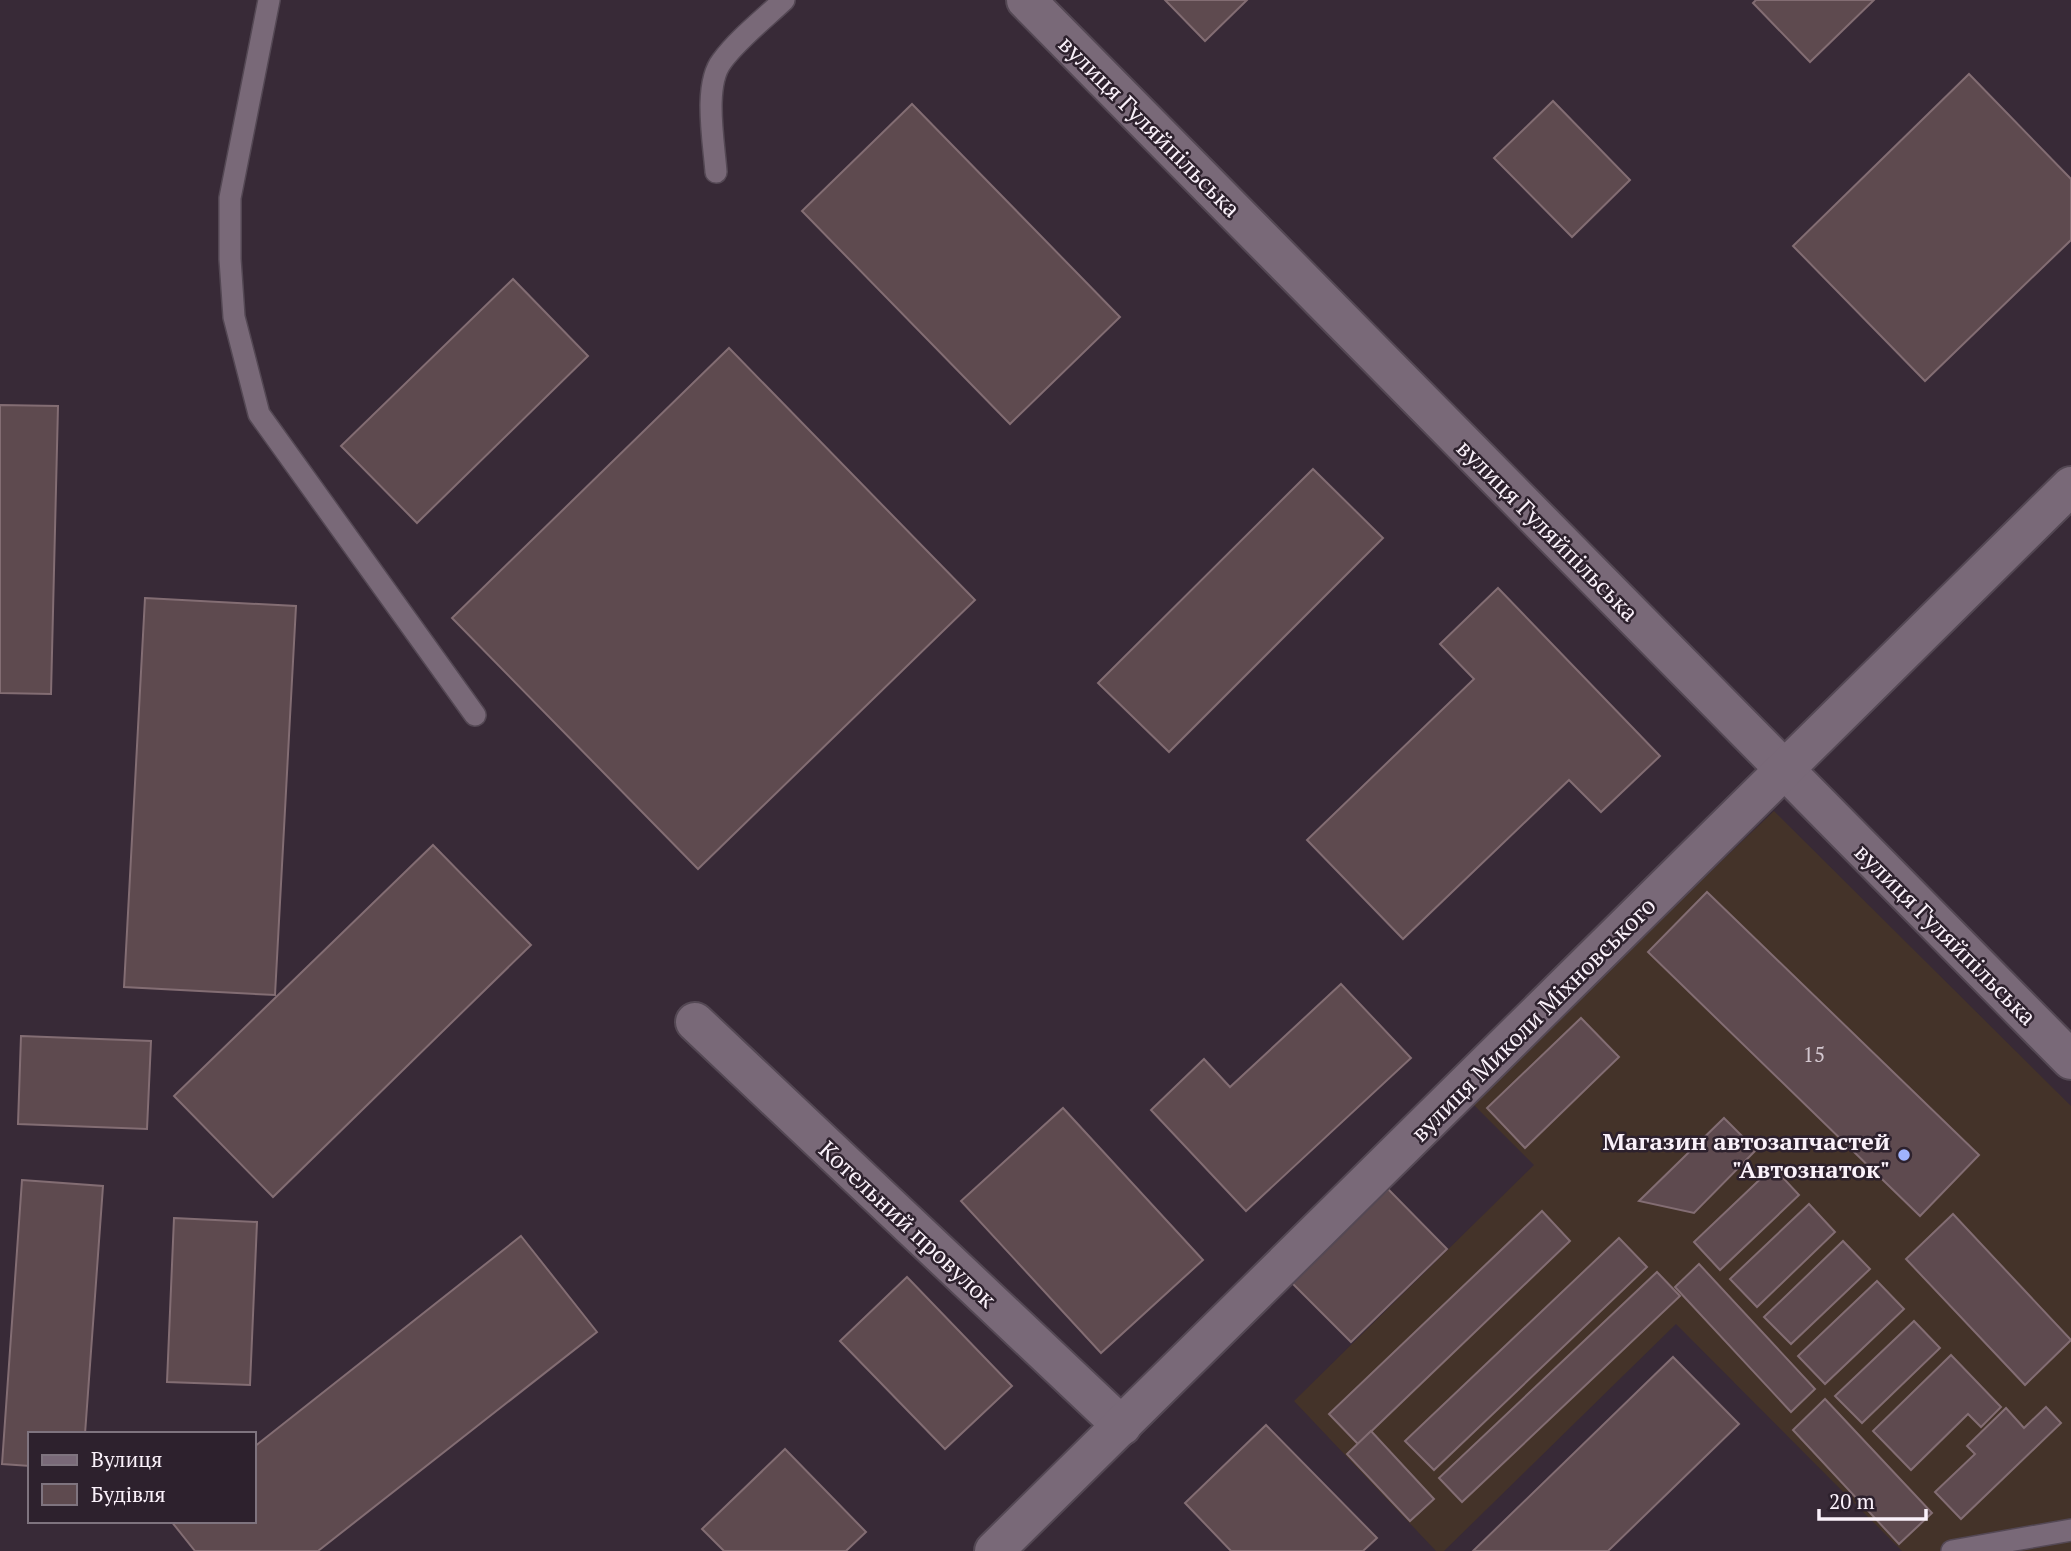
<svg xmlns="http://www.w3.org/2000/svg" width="2071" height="1551" viewBox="0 0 2071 1551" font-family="'PT Serif',serif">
<rect width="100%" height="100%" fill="#382a37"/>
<path fill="#443329" d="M 1774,811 L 2071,1106 L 2071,1551 L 1902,1551 L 1676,1324 L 1444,1551 L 1436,1551 L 1294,1401 L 1534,1165 L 1470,1101 Z"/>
<g fill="#5e4a4f" stroke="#836d73" stroke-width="2">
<path d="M 1165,0 L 1247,0 L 1205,41 Z"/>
<path d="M 1756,0 L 1874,0 L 1810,62 L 1753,3 Z"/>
<path d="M 1969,74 L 2071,179 L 2071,240 L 1925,381 L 1793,246 Z"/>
<path d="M 1553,101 L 1630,180 L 1572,237 L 1494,158 Z"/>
<path d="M 912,104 L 1120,317 L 1010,424 L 802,211 Z"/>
<path d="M 513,279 L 588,356 L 417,523 L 341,446 Z"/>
<path d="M 729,348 L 975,600 L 698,869 L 452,618 Z"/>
<path d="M 0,405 L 58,406 L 51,694 L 0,693 Z"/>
<path d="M 1313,469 L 1383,538 L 1169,752 L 1098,683 Z"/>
<path d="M 1498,588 L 1660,756 L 1601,812 L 1569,780 L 1403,939 L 1307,840 L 1474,679 L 1440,644 Z"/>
<path d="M 145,598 L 296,606 L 275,995 L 124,987 Z"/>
<path d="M 433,845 L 531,945 L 273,1197 L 174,1096 Z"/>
<path d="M 1707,892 L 1979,1155 L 1920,1216 L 1648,952 Z"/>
<path d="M 1341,984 L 1411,1058 L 1246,1211 L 1151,1110 L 1204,1059 L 1230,1087 Z"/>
<path d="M 1581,1018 L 1619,1057 L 1525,1148 L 1487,1108 Z"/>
<path d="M 21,1036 L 151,1041 L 147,1129 L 18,1124 Z"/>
<path d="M 1063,1108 L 1203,1260 L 1101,1353 L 961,1201 Z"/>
<path d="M 1724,1118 L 1756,1150 L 1694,1213 L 1639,1201 Z"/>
<path d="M 1773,1167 L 1799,1195 L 1720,1270 L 1694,1242 Z"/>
<path d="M 22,1180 L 103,1186 L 85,1434 L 30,1434 L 30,1466 L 2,1464 Z"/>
<path d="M 1388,1189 L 1447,1249 L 1351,1342 L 1291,1282 Z"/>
<path d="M 1809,1204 L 1835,1232 L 1757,1307 L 1730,1279 Z"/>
<path d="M 1542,1211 L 1570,1241 L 1358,1444 L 1329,1414 Z"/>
<path d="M 1953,1214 L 2071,1340 L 2025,1385 L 1906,1259 Z"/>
<path d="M 174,1218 L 257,1222 L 250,1385 L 167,1382 Z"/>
<path d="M 521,1236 L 597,1332 L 318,1551 L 195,1551 L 171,1521 L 254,1521 L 254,1447 Z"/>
<path d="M 1619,1238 L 1647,1267 L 1434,1470 L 1405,1441 Z"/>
<path d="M 1843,1241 L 1870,1269 L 1791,1344 L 1764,1317 Z"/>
<path d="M 1699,1264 L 1815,1389 L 1791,1412 L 1675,1287 Z"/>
<path d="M 1657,1272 L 1680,1296 L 1462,1502 L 1439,1478 Z"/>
<path d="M 907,1277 L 1012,1386 L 945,1449 L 840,1341 Z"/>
<path d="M 1877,1281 L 1904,1309 L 1825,1384 L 1798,1356 Z"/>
<path d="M 1914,1321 L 1940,1348 L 1862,1423 L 1835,1396 Z"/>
<path d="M 1951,1355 L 2001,1407 L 1981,1427 L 1968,1414 L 1911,1470 L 1873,1431 Z"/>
<path d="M 1673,1357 L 1739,1424 L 1608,1551 L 1473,1551 Z"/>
<path d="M 1825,1399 L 1932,1513 L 1899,1544 L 1793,1430 Z"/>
<path d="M 2046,1407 L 2061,1423 L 1961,1519 L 1935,1492 L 1975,1454 L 1967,1446 L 2006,1408 L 2024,1428 Z"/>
<path d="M 1266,1425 L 1377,1538 L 1363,1551 L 1231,1551 L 1185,1503 Z"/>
<path d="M 1371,1431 L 1434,1499 L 1410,1521 L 1347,1454 Z"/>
<path d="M 785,1449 L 866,1532 L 846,1551 L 724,1551 L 702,1529 Z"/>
</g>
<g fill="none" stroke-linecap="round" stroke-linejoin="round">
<g stroke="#544854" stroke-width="24">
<g id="service">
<path d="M 269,0 L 230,198 L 230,259 L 234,317 L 259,414 L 475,715"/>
<path d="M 716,172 C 714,143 703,85 722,61 C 737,40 765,18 784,0"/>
<path d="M 1952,1551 L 2071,1530"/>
</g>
</g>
<g stroke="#544854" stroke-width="42">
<g id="minor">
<path d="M 1026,0 L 2071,1060"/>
<path d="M 695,1022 L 1122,1426"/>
</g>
</g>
<g stroke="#544854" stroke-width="42">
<path id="tertiary" d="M 994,1551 L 2071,486"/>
</g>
<use href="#service" stroke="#796978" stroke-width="21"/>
<use href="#minor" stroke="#796978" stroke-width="38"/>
<use href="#tertiary" stroke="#796978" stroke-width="38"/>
</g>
<circle fill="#9fb3fd" stroke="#2d212d" stroke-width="2.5" cx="1904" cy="1155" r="7"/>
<g text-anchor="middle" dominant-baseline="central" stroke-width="5" stroke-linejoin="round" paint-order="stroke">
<g font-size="21" fill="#d3c7cf">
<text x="1814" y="1054">15</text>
</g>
<g font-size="24" fill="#faf1fa" stroke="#2d212d">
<text transform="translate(1150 126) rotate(45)">вулиця Гуляйпільська</text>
<text transform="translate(1548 530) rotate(45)">вулиця Гуляйпільська</text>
<text transform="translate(1946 934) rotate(45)">вулиця Гуляйпільська</text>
<text transform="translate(1533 1019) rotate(-45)">вулиця Миколи Міхновського</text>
<text transform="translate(908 1224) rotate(43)">Котельний провулок</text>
</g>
<g font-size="24" font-weight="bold" fill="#faf1fa" stroke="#2d212d" text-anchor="end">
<text x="1890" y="1141">Магазин автозапчастей<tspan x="1890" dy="28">"Автознаток"</tspan></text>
</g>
</g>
<rect x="28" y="1432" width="228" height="91" fill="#2d212d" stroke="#7f747f" stroke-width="2"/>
<rect x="42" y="1455" width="35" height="10" fill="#796978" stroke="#7f747f" stroke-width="2"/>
<text x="91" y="1467" font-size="21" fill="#faf1fa">Вулиця</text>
<rect x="42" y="1484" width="35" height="21" fill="#5e4a4f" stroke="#7f747f" stroke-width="2"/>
<text x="91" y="1502" font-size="21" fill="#faf1fa">Будівля</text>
<path d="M1819 1509v10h107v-10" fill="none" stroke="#faf1fa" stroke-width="3.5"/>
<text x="1829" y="1509" font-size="21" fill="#faf1fa" stroke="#2d212d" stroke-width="5" paint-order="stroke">20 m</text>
</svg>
